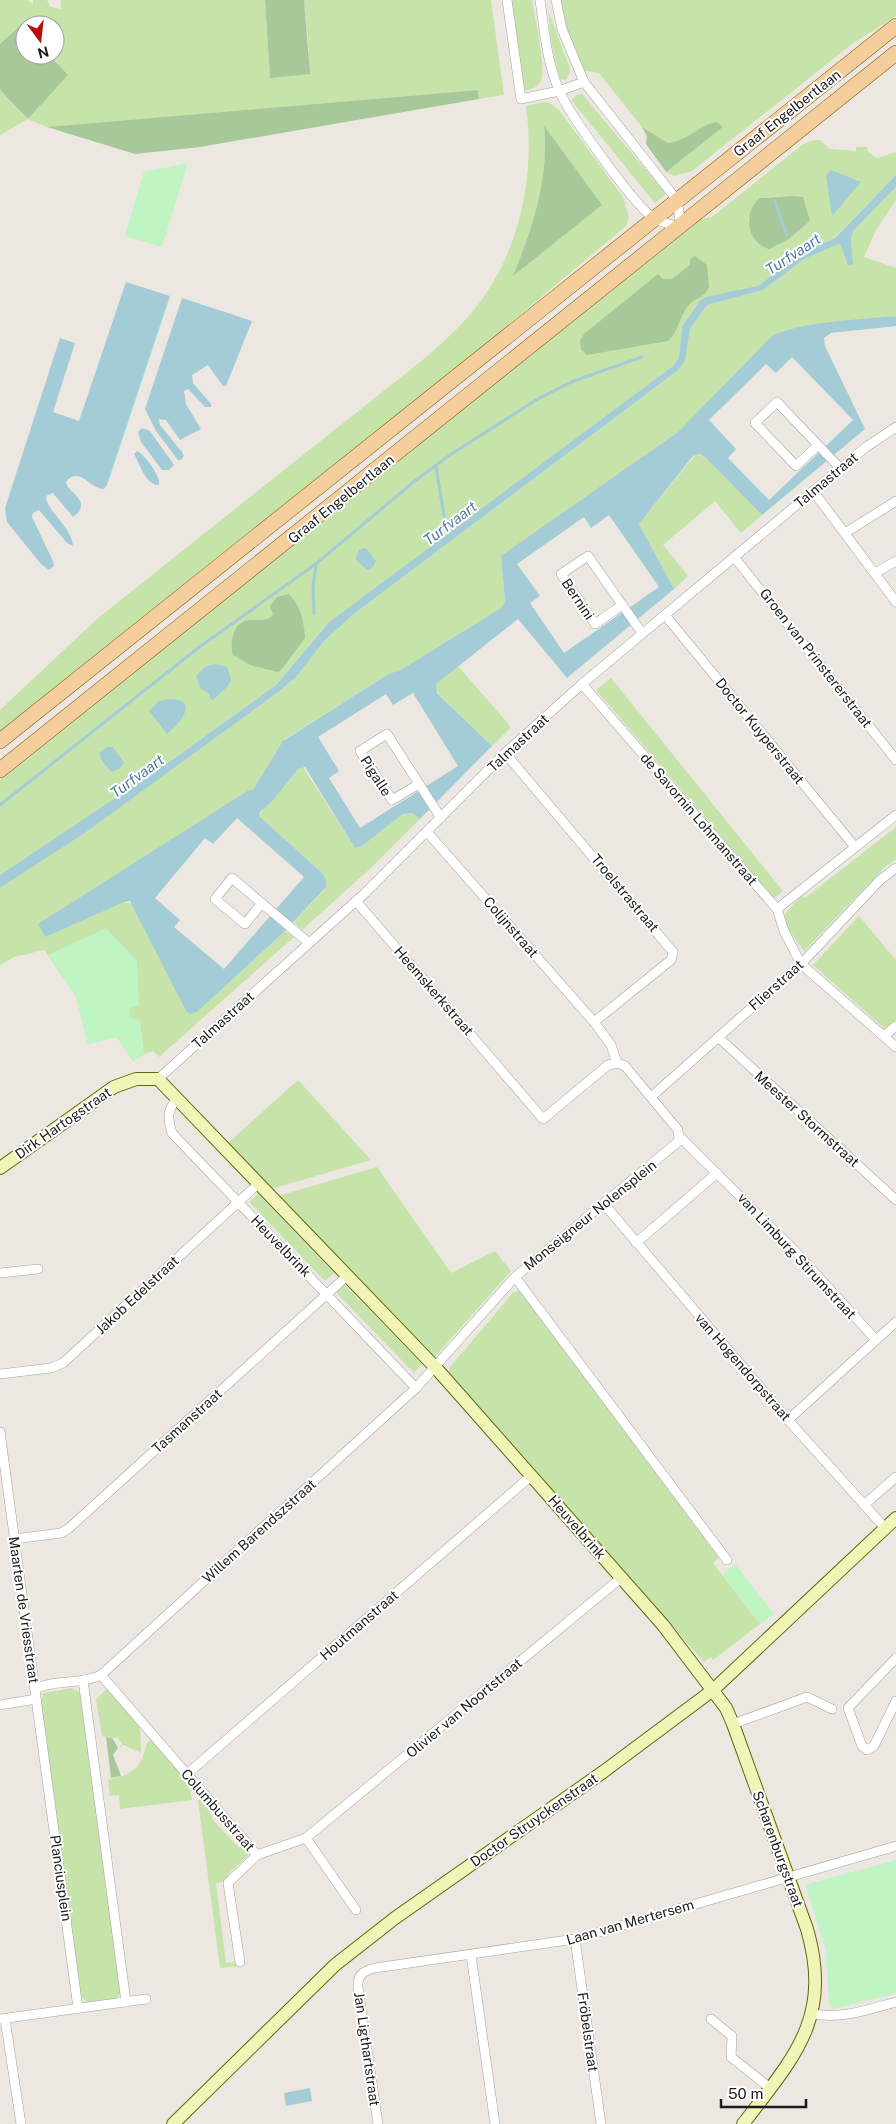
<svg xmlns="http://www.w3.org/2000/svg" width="896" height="2124" viewBox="0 0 896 2124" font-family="'Public Sans',sans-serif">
<rect width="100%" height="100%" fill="#ece8e1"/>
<g fill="#c6e3a9" fill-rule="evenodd">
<path d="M 0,0 L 27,0 L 33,4 L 33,0 L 47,0 L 51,7 L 61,9 L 61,0 L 265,0 L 270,78 L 309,52 L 304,0 L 491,0 L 504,95 L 479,99 L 478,90 L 47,127 L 28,119 L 0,135 L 0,90 L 28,119 L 68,75 L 49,55 L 55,55 L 55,25 L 25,25 L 25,30 L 21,25 L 0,44 Z"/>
<path d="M 510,0 L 532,0 C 535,18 545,63 542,78 C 540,87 532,89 524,91 Z"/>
<path d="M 560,0 L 896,0 L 896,16 L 852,44 L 692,171 L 674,176 L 666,172 L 723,127 L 695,133 L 677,142 L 668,143 L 642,127 L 599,73 L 585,71 L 565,28 Z"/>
<path d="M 549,13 L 569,66 L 570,72 L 566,80 L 560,79 C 554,57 549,36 549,13 Z"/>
<path d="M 582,94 L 666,194 L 655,203 L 571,100 L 576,95 Z"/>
<path d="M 544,102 L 550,103 L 559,110 L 623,197 L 629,217 L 626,226 L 417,401 L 0,733 L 0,710 L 98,618 L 425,358 C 447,339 469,319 485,295 C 522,241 535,170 526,106 ZM 544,128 L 602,205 L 514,275 C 533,227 549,180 544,128 Z"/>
<path d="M 815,140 L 820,140 L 830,149 L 856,151 L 856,147 L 867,147 L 868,152 L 877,158 L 896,152 L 896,175 L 834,238 L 792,260 L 758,286 L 697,304 L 682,326 L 679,357 L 673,366 L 324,627 L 276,685 L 175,758 L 0,875 L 0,779 L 701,219 L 712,217 L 803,144 ZM 792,196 L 810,221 L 789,239 L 757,242 L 748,220 C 759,191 763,198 792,196 Z"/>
<path d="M 896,187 L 896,200 L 876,230 L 864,257 L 896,268 L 896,316 L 783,331 L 678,432 L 501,557 L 505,601 L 501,608 L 399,671 L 390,673 L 285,739 L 253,790 L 124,902 L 132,904 L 188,1013 L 197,1012 L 285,931 L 294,937 L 159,1057 L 153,1051 L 144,1054 L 133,1061 L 117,1037 L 88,1044 L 76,996 L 44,950 L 14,957 L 0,965 L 0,888 L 85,833 L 281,690 L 291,682 L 324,641 L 355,613 L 677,371 L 685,361 L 690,329 L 707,305 L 763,290 L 804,259 L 839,244 L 841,245 L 853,264 L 851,240 L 853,231 Z"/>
<path d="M 696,454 L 706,458 L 762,515 L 741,533 L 715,501 L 663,545 L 688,576 L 674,589 L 639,524 Z"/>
<path d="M 458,666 L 511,727 L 492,746 L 435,690 L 436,684 Z"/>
<path d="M 611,678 L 783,891 L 774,898 L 596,690 Z"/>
<path d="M 303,767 L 355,848 L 362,846 L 403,814 L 412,813 L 420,819 L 373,866 L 302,930 L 294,922 L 324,890 L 326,884 L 322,873 L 259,816 C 260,812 292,776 298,769 Z"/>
<path d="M 896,827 L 896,859 L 884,868 L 804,951 L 789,930 L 784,915 L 801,896 L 805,898 Z"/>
<path d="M 859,916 L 896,960 L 896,1020 L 885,1029 L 813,965 Z"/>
<path d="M 298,1080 L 371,1160 L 271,1189 L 228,1143 Z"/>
<path d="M 377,1167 L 451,1273 L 495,1251 L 511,1271 L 433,1359 L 278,1196 Z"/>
<path d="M 258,1194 L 334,1273 L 325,1281 L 251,1204 L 250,1201 Z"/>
<path d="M 342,1282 L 422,1364 L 414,1373 L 334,1290 Z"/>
<path d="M 517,1291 L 521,1292 L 719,1558 L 713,1563 L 760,1624 L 713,1660 L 711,1657 L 704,1662 L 449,1373 L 449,1368 L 513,1293 Z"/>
<path d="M 72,1688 L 80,1693 L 122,1991 L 115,2000 C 104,2001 86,2008 81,1995 L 40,1702 L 44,1693 Z"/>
<path d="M 108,1688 L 140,1726 L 141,1753 L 124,1745 L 118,1748 L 122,1744 L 117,1737 L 113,1739 L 102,1736 L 96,1699 Z"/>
<path d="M 151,1739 L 188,1781 L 188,1789 L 190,1789 L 192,1800 L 120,1809 L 119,1795 L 110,1796 L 108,1780 C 123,1777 138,1772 143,1756 C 146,1749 145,1744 151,1739 Z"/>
<path d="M 204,1799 L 213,1820 L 239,1848 L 243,1844 L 249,1851 L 248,1856 L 229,1873 L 225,1881 L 216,1883 L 226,1963 L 237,1962 L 238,1966 L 220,1968 L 198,1800 Z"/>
</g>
<g fill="#a7c898">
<path d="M 265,0 L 304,0 L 310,74 L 270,78 Z"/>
<path d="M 21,25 L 25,30 L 25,55 L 49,55 L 68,75 L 28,119 L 0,90 L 0,44 Z"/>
<path d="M 478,90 L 479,99 L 200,147 L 135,154 L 47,127 Z"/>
<path d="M 717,122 L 723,127 L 666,172 L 646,144 L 647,136 L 642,127 L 668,143 C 688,141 699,125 717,122 Z"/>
<path d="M 544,126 L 602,205 L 513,276 C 533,227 549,180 544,126 Z"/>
<path d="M 792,196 L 803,197 L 810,221 L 789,239 L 769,249 C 747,243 742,212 760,198 Z"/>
<path d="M 695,256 L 707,265 L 709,287 C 705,298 694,298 688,306 C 679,317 679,332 668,341 L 587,355 L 581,349 L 580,341 L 584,334 L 658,274 L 663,279 L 672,279 L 690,265 L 690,259 Z"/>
<path d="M 289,594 C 301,606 304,621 305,638 L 282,669 L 278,672 L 250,665 L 233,655 C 229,641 234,620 251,620 C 259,620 265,621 271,617 L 273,614 L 270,606 L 277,597 Z"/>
<path d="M 106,1737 L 113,1739 L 118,1748 L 113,1755 L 121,1776 L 111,1778 Z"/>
</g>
<g fill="#bff4c3">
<path d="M 188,163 L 162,247 L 125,236 L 144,172 Z"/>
<path d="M 106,928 L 137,961 L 139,1005 L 129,1009 L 130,1017 L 140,1021 L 144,1053 L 133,1061 L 117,1037 L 88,1044 L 76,996 L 48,955 Z"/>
<path d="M 735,1564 L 774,1614 L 760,1624 L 722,1574 Z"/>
<path d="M 896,1860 L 896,1993 L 832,2009 L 829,2005 L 826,1950 L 806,1887 L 808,1884 Z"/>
</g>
<g fill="#a4ccd7" fill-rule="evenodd">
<path d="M 831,170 L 861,182 L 832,216 L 826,175 Z"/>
<path d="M 896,175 L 896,187 L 853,231 L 851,240 L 853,264 L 848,265 L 841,245 L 839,244 L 804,259 L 763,290 L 707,305 L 690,329 L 685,361 L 677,371 L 355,613 L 324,641 L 296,677 L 281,690 L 85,833 L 0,888 L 0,875 L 175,758 L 276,685 L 328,623 L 673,366 L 679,357 L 682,326 L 699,302 L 706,297 L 758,286 L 800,254 L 835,238 Z"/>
<path d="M 126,282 L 170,296 L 107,485 L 104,489 C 91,490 79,465 66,482 C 69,495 87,496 79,512 L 73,517 L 53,493 L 46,496 C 46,511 72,527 73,546 L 67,543 L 39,510 L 33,513 L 32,517 L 53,561 L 54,566 L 49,570 L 41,564 L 7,522 L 5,508 L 60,338 L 75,343 L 53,412 L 79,421 Z"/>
<path d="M 182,298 L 252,321 L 226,386 L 223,386 L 208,365 L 192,375 L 193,383 L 211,404 L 211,407 L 205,407 L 188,389 L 184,391 L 186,404 L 201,429 L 180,440 L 166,420 L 159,419 L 160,425 L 182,452 L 184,456 L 181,460 L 178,460 L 156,431 L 145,409 Z"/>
<path d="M 896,316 L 896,326 L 831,333 L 824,338 L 825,346 L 865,429 L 762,515 L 706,458 L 700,454 L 693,456 L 639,524 L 674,589 L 567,678 L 518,619 L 436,684 L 437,693 L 492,746 L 420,819 L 412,813 L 403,814 L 362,846 L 355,848 L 305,767 L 298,769 L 273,800 L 260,812 L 259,816 L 322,873 L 326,880 L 326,887 L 285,931 L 197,1012 L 190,1014 L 186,1011 L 130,901 L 124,902 L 45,937 L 38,924 L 249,790 L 253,790 L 283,741 L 390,673 L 399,671 L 501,608 L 505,601 L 501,556 L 678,432 L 772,336 C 797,322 865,319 896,316 ZM 792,357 L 853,420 L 769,500 L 728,458 L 736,449 L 709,420 L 766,364 L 776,373 ZM 609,515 L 659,587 L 564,653 L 530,603 L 540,596 L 517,564 L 584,517 L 591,528 ZM 413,693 L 458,766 L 360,828 L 329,778 L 339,771 L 318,737 L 386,694 L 393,705 ZM 237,818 L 304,877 L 224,969 L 174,927 L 180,920 L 155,898 L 205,838 L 213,844 Z"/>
<path d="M 142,428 L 150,431 L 174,465 L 169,470 L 162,470 L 141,442 L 138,432 Z"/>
<path d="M 137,451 C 145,455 161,476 159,485 C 146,486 140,464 134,454 Z"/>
<path d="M 366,548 L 376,561 L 373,567 L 367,570 L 355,559 L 359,550 Z"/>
<path d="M 215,664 L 227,667 L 231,678 L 228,686 L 213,700 L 210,698 L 210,694 L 201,689 L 196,676 L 205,667 Z"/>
<path d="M 169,699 C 202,699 178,725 167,734 L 149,711 L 159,701 Z"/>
<path d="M 107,747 L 113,747 L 124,763 L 119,769 L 111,772 L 100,758 L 100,752 Z"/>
<path d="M 310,2088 L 312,2101 L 286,2106 L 284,2093 Z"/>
</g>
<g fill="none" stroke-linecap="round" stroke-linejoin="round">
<g stroke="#a4ccd7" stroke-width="3">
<path d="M 775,201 L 787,236"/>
<path d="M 436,466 L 444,516"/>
<path d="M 314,613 L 313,588 L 316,564"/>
<path d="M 0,805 L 198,648 L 317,563 L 416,480 L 450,455 L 536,400 L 571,382 L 642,357"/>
</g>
<g stroke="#a2a2a2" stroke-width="10">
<g id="street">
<path d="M 507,0 L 521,99 L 559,91 L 584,82"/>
<path d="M 540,0 C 544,29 547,63 559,90 C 568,113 636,208 655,219 C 663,223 673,225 681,227 L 677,200 L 584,82 L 562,29 L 556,0"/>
<path d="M 818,445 L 796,466 L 755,423 L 777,402 L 840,468"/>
<path d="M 813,491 L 896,602"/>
<path d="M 845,533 L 896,501"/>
<path d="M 734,557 L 896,760"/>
<path d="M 875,573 L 896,561"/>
<path d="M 622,605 L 595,624 L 561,574 L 588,556 L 642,633"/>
<path d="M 665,615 L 855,847"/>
<path d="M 582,684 L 777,909 L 784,931 L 801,964 L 896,1047"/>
<path d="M 505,753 L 673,952 L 671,960 L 594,1022"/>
<path d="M 419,784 L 392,800 L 360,751 L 387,734 L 441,818"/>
<path d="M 356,901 L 543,1119 L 608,1065 L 617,1063"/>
<path d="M 262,903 L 245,924 L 215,899 L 232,878 L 309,943"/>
<path d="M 777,909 L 896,815"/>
<path d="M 884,1036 L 896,1026"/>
<path d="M 718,1037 L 896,1200"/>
<path d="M 158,1079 L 365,893 L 505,753 L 582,684 L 866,447 L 896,427"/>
<path d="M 651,1097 L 801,964 L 880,880 L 896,868"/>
<path d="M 177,1099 C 166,1111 168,1119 172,1133 L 416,1388"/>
<path d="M 680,1137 L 796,1252 L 876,1340"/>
<path d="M 604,1204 L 788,1420 L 885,1528"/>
<path d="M 636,1243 L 717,1173"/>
<path d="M 0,1273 L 38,1269"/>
<path d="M 515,1277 L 727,1560"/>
<path d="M 0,1374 L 51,1368 L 63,1363 L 258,1184"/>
<path d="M 788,1420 L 896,1322"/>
<path d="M 0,1432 L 78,2008"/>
<path d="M 864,1505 L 896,1477"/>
<path d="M 14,1539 L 61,1533 L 68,1529 L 347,1276"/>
<path d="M 896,1658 L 848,1708 L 862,1746 L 867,1750 L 874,1746 L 896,1701"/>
<path d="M 101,1675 L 257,1855 L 228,1883 L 240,1962"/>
<path d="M 83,1680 L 126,2002"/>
<path d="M 35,1689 C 55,1679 80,1685 101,1675 L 416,1388 L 515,1277 L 679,1141 L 678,1130 L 625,1066 L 617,1063 L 611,1045 L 594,1022 L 427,832"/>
<path d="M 0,1705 L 36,1699"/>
<path d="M 733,1724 L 807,1697 L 832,1709"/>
<path d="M 187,1774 L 531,1476"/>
<path d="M 306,1838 L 621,1578"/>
<path d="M 257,1855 L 306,1838 L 356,1910"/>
<path d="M 575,1939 L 601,2124"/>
<path d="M 471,1955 L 495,2124"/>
<path d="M 812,2014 C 842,2019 867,2010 896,2002"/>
<path d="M 0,2019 L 146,1999"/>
<path d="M 5,2019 L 21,2124"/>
<path d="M 711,2019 L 732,2036 L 731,2057 L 770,2088"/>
<path d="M 378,2124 L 358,1988 C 357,1975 363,1971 375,1968 L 575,1939 L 896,1846"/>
</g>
</g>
<g stroke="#5e680c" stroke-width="14">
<g id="secondary">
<path d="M 0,1168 L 114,1087 L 136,1079 L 158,1079 L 436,1368 L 663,1625 L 726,1708 L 733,1724 L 807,1929 C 833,2018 794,2057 743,2124"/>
<path d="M 173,2124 L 335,1965 L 395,1918 L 603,1772 L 713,1690 L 896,1518"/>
</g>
</g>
<g stroke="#875e0a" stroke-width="16">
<g id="primary">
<path d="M 0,741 L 896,26"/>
<path d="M 0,770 L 896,53"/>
</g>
</g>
<use href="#street" stroke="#fff" stroke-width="9"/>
<use href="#secondary" stroke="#f1f4b7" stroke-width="12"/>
<use href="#primary" stroke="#f4ce9d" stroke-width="15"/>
</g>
<g text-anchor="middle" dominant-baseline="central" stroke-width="4" stroke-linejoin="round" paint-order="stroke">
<g font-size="14" fill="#1b1b1b" stroke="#fff">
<text transform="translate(787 113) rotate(-38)">Graaf Engelbertlaan</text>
<text transform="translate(826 480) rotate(-40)">Talmastraat</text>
<text transform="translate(341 499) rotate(-39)">Graaf Engelbertlaan</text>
<text transform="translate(578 599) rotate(56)">Bernini</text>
<text transform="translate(816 658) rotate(52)">Groen van Prinstererstraat</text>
<text transform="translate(760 731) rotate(51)">Doctor Kuyperstraat</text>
<text transform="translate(518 743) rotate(-43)">Talmastraat</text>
<text transform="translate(376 776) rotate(57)">Pigalle</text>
<text transform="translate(699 819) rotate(49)">de Savornin Lohmanstraat</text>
<text transform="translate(625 893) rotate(50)">Troelstrastraat</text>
<text transform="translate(511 927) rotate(49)">Colijnstraat</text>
<text transform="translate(776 985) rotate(-42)">Flierstraat</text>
<text transform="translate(434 991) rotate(49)">Heemskerkstraat</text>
<text transform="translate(223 1020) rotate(-42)">Talmastraat</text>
<text transform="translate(807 1119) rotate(42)">Meester Stormstraat</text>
<text transform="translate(63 1123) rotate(-35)">Dirk Hartogstraat</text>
<text transform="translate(590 1215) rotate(-39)">Monseigneur Nolensplein</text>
<text transform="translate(281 1246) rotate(46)">Heuvelbrink</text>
<text transform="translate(797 1256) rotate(47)">van Limburg Stirumstraat</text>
<text transform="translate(137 1295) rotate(-43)">Jakob Edelstraat</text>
<text transform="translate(743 1367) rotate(49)">van Hogendorpstraat</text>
<text transform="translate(187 1421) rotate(-42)">Tasmanstraat</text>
<text transform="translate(577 1527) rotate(49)">Heuvelbrink</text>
<text transform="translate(259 1531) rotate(-42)">Willem Barendszstraat</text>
<text transform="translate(24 1610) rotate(82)">Maarten de Vriesstraat</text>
<text transform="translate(359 1625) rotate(-41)">Houtmanstraat</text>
<text transform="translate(464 1708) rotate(-40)">Olivier van Noortstraat</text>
<text transform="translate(218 1810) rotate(49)">Columbusstraat</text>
<text transform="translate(534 1820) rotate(-35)">Doctor Struyckenstraat</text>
<text transform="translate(778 1849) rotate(70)">Scharenburgstraat</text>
<text transform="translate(61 1878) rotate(82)">Planciusplein</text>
<text transform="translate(630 1922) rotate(-16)">Laan van Mertersem</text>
<text transform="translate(588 2032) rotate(82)">Fröbelstraat</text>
<text transform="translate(367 2049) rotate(82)">Jan Ligthartstraat</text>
</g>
<g font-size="15" font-style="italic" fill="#4f79a3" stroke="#fff">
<text transform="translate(793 254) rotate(-33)">Turfvaart</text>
<text transform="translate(450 523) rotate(-37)">Turfvaart</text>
<text transform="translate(137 776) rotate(-36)">Turfvaart</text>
</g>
</g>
<g transform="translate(40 40) rotate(165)"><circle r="24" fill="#ffffff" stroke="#a4a4a4"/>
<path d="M0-4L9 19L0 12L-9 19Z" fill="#b80e0e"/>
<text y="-8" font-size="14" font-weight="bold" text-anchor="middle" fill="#1b1b1b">N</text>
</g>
<path d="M721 2099v8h85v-8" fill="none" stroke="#1b1b1b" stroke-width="2.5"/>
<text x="728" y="2099" font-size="15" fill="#1b1b1b" stroke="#ffffff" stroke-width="4" paint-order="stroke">50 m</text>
</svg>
